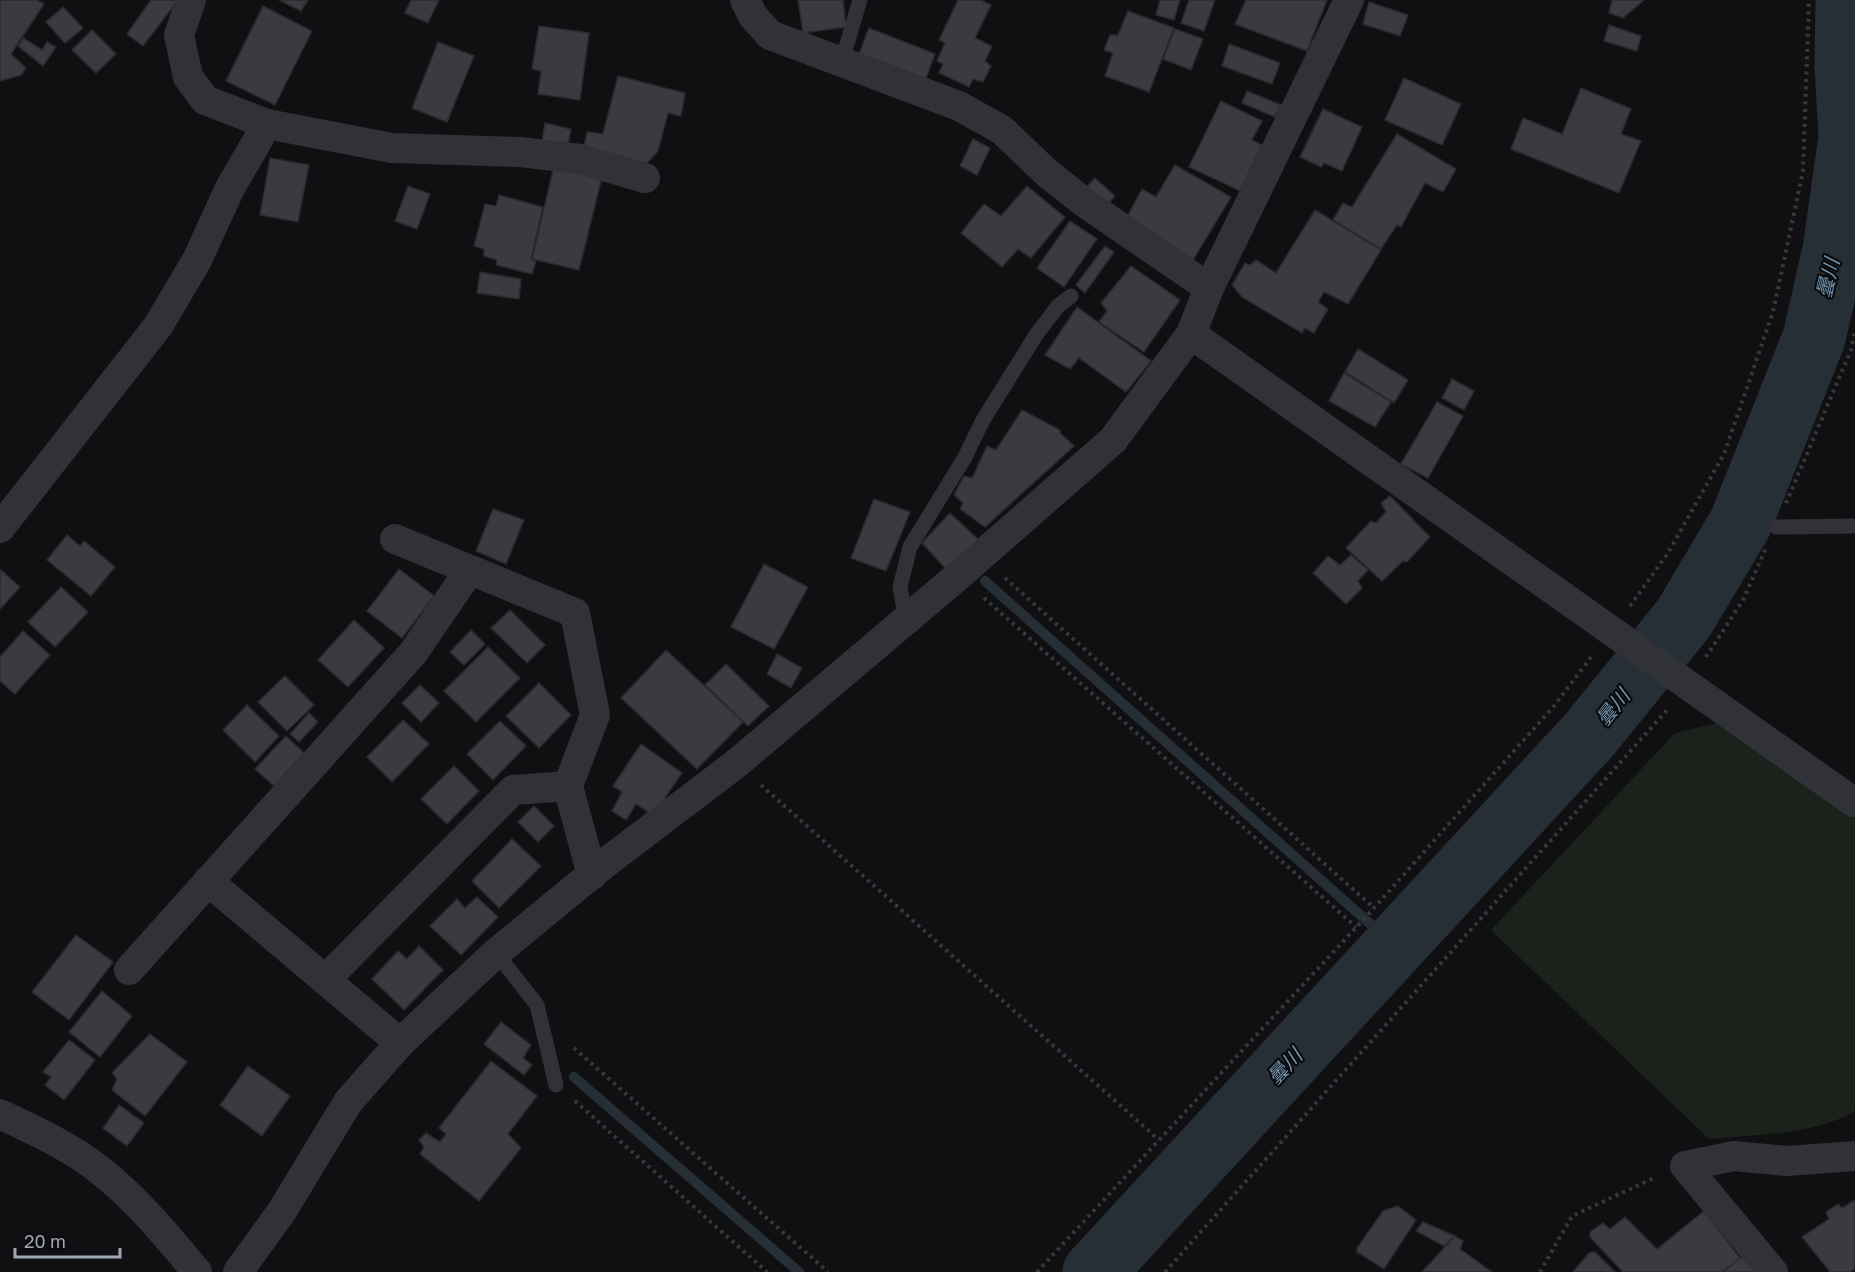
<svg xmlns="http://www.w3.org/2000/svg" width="1855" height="1272" viewBox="0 0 1855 1272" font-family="'Golos Text','Noto Sans JP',sans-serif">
<rect width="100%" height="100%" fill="#101012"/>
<path fill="#1a221b" d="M 1717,723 L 1855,820 L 1855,1111 C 1813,1136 1756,1134 1709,1139 L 1491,930 L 1675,733 Z"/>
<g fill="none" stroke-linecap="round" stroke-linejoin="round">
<g stroke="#262f36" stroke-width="10">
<path d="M 985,581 L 1395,946"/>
<path d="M 574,1077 L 799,1272"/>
</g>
<path stroke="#262f36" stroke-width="63" d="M 1094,1272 L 1590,734 L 1684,618 L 1740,524 L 1814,338 L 1834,250 L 1850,137 L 1846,65 L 1847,0"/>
</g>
<g fill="#3a3b40" stroke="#2a2a2e" stroke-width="1.5">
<path d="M 0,0 L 37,0 L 44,4 L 11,54 L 26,68 L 21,75 L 0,81 Z"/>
<path d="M 151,0 L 178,0 L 143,46 L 127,34 Z"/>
<path d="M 279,0 L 308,0 L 301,11 Z"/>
<path d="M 411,0 L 439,0 L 428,23 L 405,13 Z"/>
<path d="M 798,0 L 843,0 L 846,27 L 803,33 Z"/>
<path d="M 958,0 L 981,0 L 991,5 L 975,38 L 992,46 L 985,61 L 991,66 L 983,82 L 973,79 L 969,87 L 939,73 L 943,64 L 937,61 L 945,43 L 939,40 Z"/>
<path d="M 1160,0 L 1180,0 L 1174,20 L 1156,15 Z"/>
<path d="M 1189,0 L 1215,0 L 1204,31 L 1181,23 Z"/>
<path d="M 1246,0 L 1327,0 L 1307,51 L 1235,24 Z"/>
<path d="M 1612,0 L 1644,0 L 1623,18 L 1609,13 Z"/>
<path d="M 1369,2 L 1408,15 L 1400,36 L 1363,24 Z"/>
<path d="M 263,6 L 312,31 L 275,105 L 226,81 Z"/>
<path d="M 63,7 L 83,28 L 65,43 L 46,22 Z"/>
<path d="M 1128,11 L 1174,28 L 1149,92 L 1105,76 L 1113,53 L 1104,50 L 1110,35 L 1118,35 Z"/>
<path d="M 1609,25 L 1641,36 L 1637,51 L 1604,41 Z"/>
<path d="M 539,26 L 589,33 L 580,100 L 538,94 L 541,71 L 532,69 Z"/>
<path d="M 869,28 L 935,54 L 923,86 L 857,59 Z"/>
<path d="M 1175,29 L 1203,39 L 1191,70 L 1163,59 Z"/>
<path d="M 92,30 L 116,54 L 96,73 L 72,50 Z"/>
<path d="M 23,38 L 42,50 L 47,42 L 56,47 L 43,66 L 18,46 Z"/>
<path d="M 438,42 L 474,56 L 447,122 L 412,108 Z"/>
<path d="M 1229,44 L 1280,63 L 1272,84 L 1222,66 Z"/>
<path d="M 618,76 L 685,93 L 681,116 L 668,113 L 658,151 L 646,164 L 584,147 L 587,132 L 603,134 Z"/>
<path d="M 1404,78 L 1461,104 L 1442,145 L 1385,120 Z"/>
<path d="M 1581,88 L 1631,109 L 1621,134 L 1641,141 L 1619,193 L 1511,149 L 1523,118 L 1562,134 Z"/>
<path d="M 1247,91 L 1281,105 L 1275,117 L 1242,103 Z"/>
<path d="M 1221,101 L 1262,121 L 1252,140 L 1262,145 L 1240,191 L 1189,167 Z"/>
<path d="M 1323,109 L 1362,127 L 1342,171 L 1324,163 L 1321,167 L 1300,157 Z"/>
<path d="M 545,123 L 571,129 L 567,151 L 541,147 Z"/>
<path d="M 1397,134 L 1456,169 L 1443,192 L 1425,183 L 1401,227 L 1397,225 L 1381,249 L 1333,220 L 1343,203 L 1352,207 Z"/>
<path d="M 973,139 L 990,148 L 977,175 L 960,166 Z"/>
<path d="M 270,158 L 309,165 L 298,222 L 260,215 Z"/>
<path d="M 1175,165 L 1231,197 L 1190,265 L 1126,219 L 1142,189 L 1156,197 Z"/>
<path d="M 554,166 L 602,177 L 579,270 L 532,259 Z"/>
<path d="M 1095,178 L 1115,196 L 1103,209 L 1084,190 Z"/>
<path d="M 408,186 L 430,194 L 417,229 L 395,221 Z"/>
<path d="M 1027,186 L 1065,217 L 1031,258 L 1018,249 L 1002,267 L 961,233 L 984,204 L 1001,216 Z"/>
<path d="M 499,195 L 543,207 L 531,259 L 536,261 L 532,274 L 496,265 L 497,260 L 484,256 L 484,249 L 474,246 L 485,204 L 496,206 Z"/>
<path d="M 1315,210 L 1381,250 L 1348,304 L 1324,292 L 1318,302 L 1328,309 L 1314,333 L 1305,328 L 1302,333 L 1242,297 L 1232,285 L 1245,263 L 1250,265 L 1256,260 L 1276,273 Z"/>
<path d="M 1070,221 L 1097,239 L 1064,287 L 1037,268 Z"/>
<path d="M 1105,246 L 1114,252 L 1085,293 L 1076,285 Z"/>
<path d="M 1131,266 L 1180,300 L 1144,352 L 1099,322 L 1107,311 L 1101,303 Z"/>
<path d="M 480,272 L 521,279 L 519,299 L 477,293 Z"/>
<path d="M 1077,307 L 1151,361 L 1126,392 L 1079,358 L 1070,369 L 1045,355 Z"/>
<path d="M 1358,349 L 1408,380 L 1394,403 L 1345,372 Z"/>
<path d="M 1344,373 L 1391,402 L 1375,427 L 1329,401 Z"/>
<path d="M 1452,379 L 1474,391 L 1464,410 L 1442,398 Z"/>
<path d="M 1437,402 L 1463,416 L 1428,478 L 1401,464 Z"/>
<path d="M 1022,410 L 1060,430 L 1060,433 L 1074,446 L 985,527 L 960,509 L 963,503 L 954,495 L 964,476 L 972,478 L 987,446 L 996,450 Z"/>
<path d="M 1390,496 L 1430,537 L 1407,562 L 1403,561 L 1382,581 L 1346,548 L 1371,521 L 1376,523 L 1386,512 L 1381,503 Z"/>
<path d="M 874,499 L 910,512 L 886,571 L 851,558 Z"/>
<path d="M 493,509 L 524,520 L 506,564 L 476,551 Z"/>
<path d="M 950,513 L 981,542 L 947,570 L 922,543 Z"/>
<path d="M 67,535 L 80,546 L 84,541 L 115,567 L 91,596 L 47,560 Z"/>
<path d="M 1351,555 L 1368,570 L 1358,581 L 1362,588 L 1346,604 L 1313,573 L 1328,556 L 1340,565 Z"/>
<path d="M 764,564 L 808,587 L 774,649 L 731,627 Z"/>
<path d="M 0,569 L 20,587 L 0,609 Z"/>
<path d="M 399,569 L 434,596 L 402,638 L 367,611 Z"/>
<path d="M 61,587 L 88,612 L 55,647 L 28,622 Z"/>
<path d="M 510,610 L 545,645 L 527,663 L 491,628 Z"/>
<path d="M 354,620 L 384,648 L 348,687 L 318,660 Z"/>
<path d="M 471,630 L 485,644 L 464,665 L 450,652 Z"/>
<path d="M 23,631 L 50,655 L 15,694 L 0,681 L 0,657 Z"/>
<path d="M 488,647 L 520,678 L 476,722 L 444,691 Z"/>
<path d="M 666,650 L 743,722 L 697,769 L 621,698 Z"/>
<path d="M 777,654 L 802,668 L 791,688 L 767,674 Z"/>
<path d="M 726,664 L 769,706 L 748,726 L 705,685 Z"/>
<path d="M 285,676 L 314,705 L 287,731 L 258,702 Z"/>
<path d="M 539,683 L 571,715 L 539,748 L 506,716 Z"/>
<path d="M 420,685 L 439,703 L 421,722 L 402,703 Z"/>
<path d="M 247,705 L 279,736 L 255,762 L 223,730 Z"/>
<path d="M 309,713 L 318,722 L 299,742 L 290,734 Z"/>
<path d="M 403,720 L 429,744 L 392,782 L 367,757 Z"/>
<path d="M 500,721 L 526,746 L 493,780 L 467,754 Z"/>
<path d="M 286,736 L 304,753 L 274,786 L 255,769 Z"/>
<path d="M 641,744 L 682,773 L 653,815 L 636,804 L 626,820 L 612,811 L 622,792 L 613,786 Z"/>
<path d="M 454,766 L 479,791 L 447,824 L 421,799 Z"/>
<path d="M 534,806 L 554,826 L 538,842 L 518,822 Z"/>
<path d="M 512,839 L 541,866 L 499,908 L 472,881 Z"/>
<path d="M 477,897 L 498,917 L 461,955 L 430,926 L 457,899 L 465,908 Z"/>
<path d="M 76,935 L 113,962 L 69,1020 L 32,992 Z"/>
<path d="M 419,946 L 443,970 L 404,1010 L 372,979 L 398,951 L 407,959 Z"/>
<path d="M 102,991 L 132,1016 L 100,1057 L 69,1032 Z"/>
<path d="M 501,1022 L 531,1045 L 523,1058 L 532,1065 L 524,1075 L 484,1044 Z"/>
<path d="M 150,1034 L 187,1062 L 145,1116 L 112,1090 L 117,1079 L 112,1073 Z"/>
<path d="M 69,1040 L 95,1060 L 64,1100 L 45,1085 L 51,1077 L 43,1072 Z"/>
<path d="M 491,1061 L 537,1096 L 508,1134 L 521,1148 L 479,1201 L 420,1154 L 424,1147 L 419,1140 L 426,1133 L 440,1142 L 446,1134 L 439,1128 Z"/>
<path d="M 248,1066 L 290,1096 L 262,1136 L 220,1105 Z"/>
<path d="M 119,1105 L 144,1123 L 127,1146 L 103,1128 Z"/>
<path d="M 1855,1200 L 1855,1269 L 1850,1272 L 1830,1272 L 1802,1237 L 1829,1219 L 1826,1212 L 1838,1204 L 1842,1208 Z"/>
<path d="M 1398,1206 L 1416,1220 L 1384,1269 L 1357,1252 L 1357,1248 L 1383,1211 Z"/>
<path d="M 1704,1211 L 1740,1258 L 1722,1272 L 1623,1272 L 1590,1237 L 1590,1232 L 1603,1223 L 1610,1229 L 1625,1217 L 1657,1249 Z"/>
<path d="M 1423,1222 L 1455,1236 L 1444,1246 L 1416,1231 Z"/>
<path d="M 1455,1236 L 1463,1241 L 1460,1249 L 1492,1272 L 1422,1272 Z"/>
<path d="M 1595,1252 L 1615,1272 L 1573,1272 L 1589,1253 Z"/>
<path d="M 1740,1258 L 1744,1258 L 1755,1272 L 1723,1272 Z"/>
</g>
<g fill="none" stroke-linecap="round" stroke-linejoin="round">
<g stroke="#37393e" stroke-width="4" stroke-dasharray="3 4.5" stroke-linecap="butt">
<path d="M 1786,503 L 1851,350 L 1855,330"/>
<path d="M 1005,578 L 1374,908"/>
<path d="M 984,598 L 1356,927"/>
<path d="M 1630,606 L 1668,553 L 1724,454 L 1773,312 L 1803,171 L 1809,0"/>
<path d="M 1706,657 L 1743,600 L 1766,548"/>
<path d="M 761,785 L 1159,1140"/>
<path d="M 574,1048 L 828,1272"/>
<path d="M 575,1101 L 767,1272"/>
<path d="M 1037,1272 L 1374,908 L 1555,705 L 1591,657"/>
<path d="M 1165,1272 L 1668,709"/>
<path d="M 1540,1272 L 1572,1216 L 1654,1178"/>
</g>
<g stroke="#313237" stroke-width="15">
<path d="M 842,61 L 860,0"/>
<path d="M 1776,527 L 1855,526"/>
<path d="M 906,620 L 900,587 L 910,547 L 965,457 L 983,420 L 1036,335 L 1058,306 L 1071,296"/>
<path d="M 496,953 L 537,1005 L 556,1085"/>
</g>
<g stroke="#313237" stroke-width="30">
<path d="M 191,0 L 179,35 L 188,77 L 205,100 L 267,124 L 392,148 L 520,152 L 580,159 L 645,178"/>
<path d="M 745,0 L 753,16 L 770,35 L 959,106 L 1002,130 L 1047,173 L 1085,203 L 1209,288"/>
<path d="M 1191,334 L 1855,803"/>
<path d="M 0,528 L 158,326 L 197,260 L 230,188 L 267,124"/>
<path d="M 395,539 L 575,613 L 595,715 L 568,786 L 592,875"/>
<path d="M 208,881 L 400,1043"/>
<path d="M 129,970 L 413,653 L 469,571"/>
<path d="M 325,980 L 513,790 L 568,786"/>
<path d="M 0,1114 C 33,1130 69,1146 97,1168 C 136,1198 166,1235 197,1272"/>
<path d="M 238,1272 L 282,1211 L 348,1102 L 400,1043 L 496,953 L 608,861 L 737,763 L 958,576 L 1113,440 L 1191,334 L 1209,288 L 1349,0"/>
<path d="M 1773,1272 L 1685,1166 L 1734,1156 L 1787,1161 L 1855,1156"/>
</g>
</g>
<g text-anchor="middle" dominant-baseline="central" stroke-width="4.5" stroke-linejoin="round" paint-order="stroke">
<g font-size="20" font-style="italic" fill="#7496b2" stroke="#0b0b0d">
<text transform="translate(1827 278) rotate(-77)">曇川</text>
<text transform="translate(1612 707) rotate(-51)">曇川</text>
<text transform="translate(1284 1066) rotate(-47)">曇川</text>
</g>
</g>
<path d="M15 1248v9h105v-9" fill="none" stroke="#a0a7b4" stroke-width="3"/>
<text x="24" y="1248" font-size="18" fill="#a0a7b4" stroke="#0b0b0d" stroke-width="4.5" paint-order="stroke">20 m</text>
</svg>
